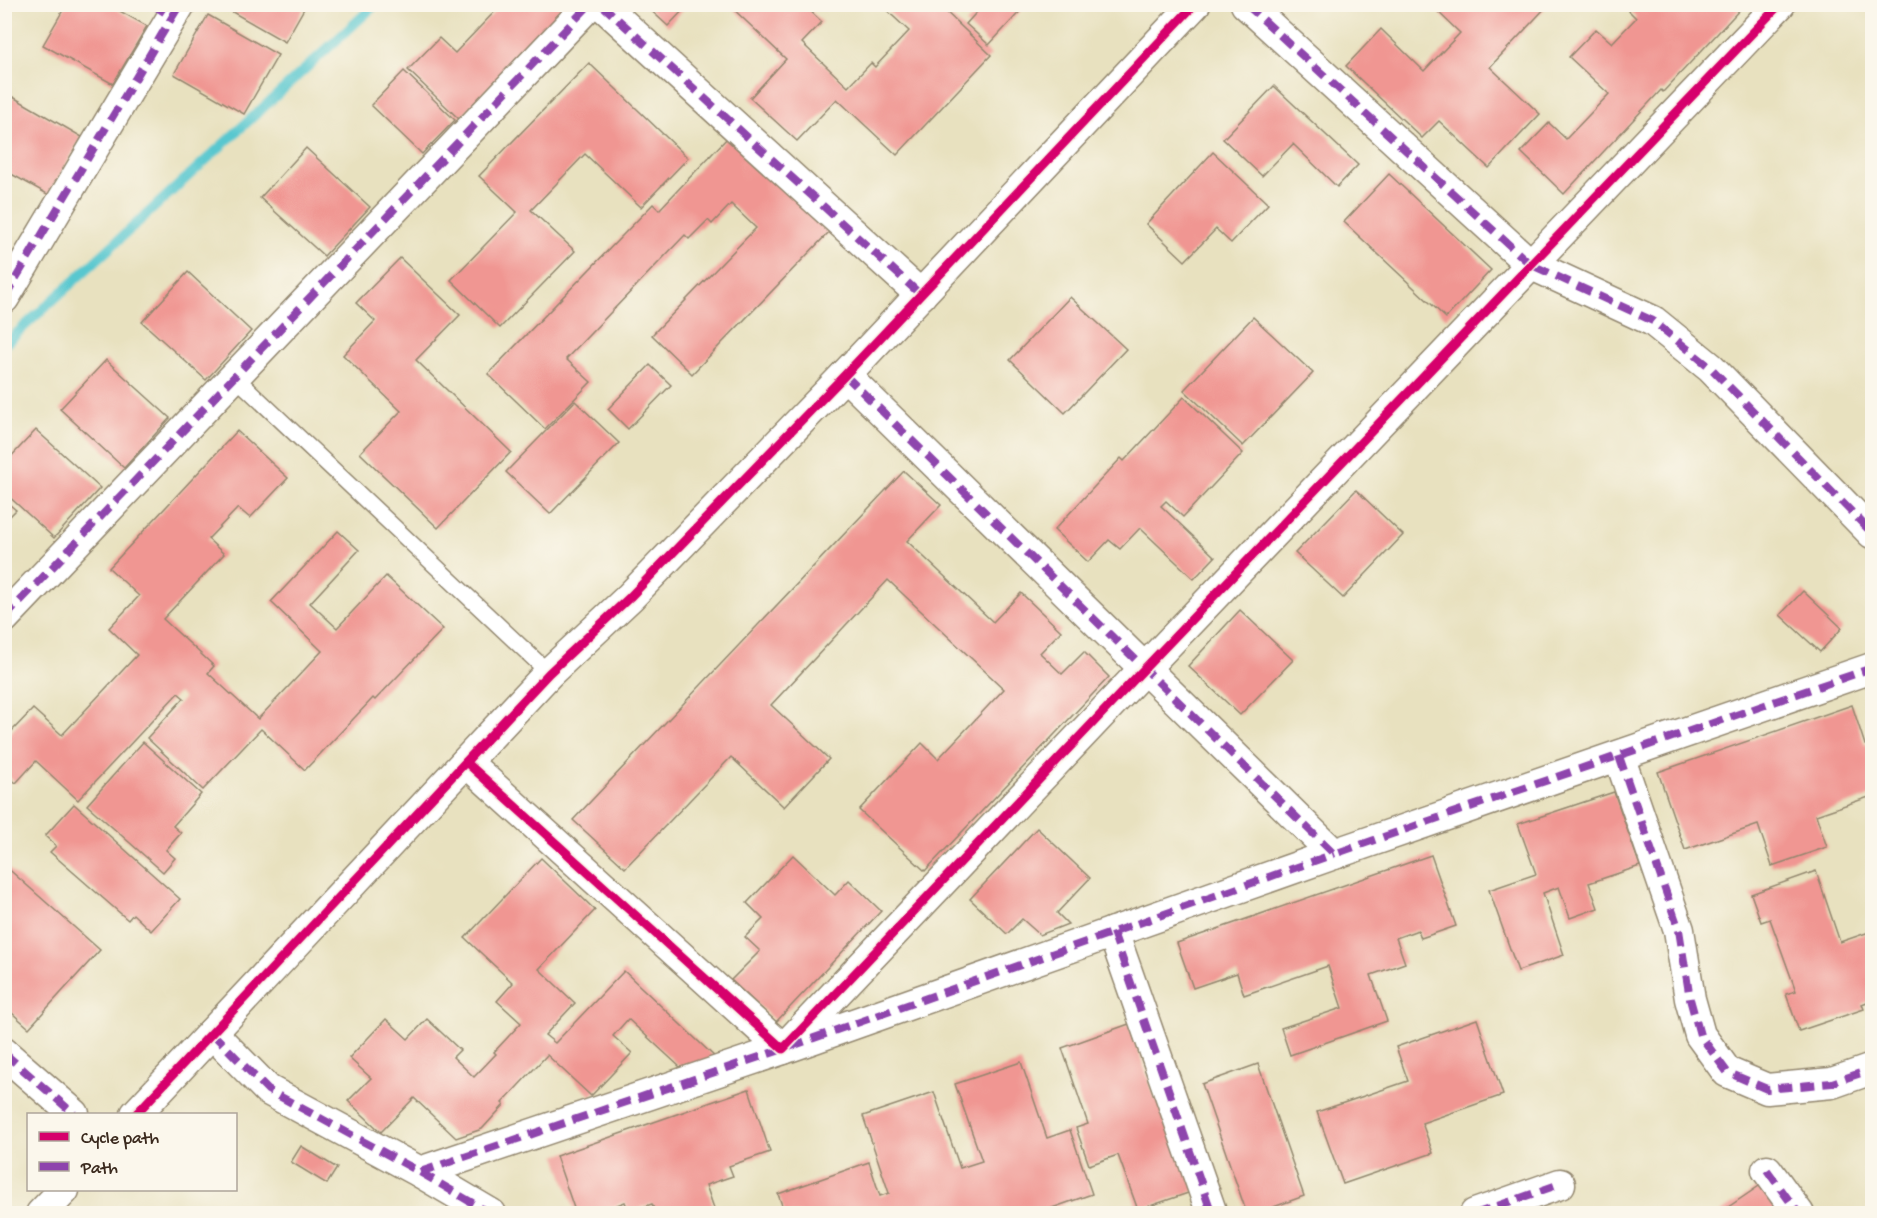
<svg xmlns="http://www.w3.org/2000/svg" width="1877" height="1218" viewBox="0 0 1877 1218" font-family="'Gochi Hand',sans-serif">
<rect width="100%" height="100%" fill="#fbf7ec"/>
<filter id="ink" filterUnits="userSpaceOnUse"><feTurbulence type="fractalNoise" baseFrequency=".0167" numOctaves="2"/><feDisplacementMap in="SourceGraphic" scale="12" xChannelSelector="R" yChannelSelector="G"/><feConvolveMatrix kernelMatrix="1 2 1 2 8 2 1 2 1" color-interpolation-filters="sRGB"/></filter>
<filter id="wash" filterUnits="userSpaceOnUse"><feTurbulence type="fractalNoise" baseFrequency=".008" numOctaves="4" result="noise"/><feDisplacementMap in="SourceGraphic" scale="24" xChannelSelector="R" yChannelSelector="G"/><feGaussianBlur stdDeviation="1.35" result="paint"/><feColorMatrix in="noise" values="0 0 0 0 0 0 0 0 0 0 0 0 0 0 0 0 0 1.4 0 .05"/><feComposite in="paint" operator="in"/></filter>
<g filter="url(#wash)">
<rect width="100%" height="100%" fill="#e8e1bf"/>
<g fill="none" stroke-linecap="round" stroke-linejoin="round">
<path stroke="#59c7cf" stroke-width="10" d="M 4,345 L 376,4"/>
</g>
<g id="blocks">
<g fill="#f09692">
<path d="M 502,4 L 569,4 L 459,119 L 408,70 L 439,38 L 455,53 Z"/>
<path d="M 728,4 L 803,4 L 822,22 L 802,43 L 848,87 L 871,63 L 875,67 L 909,31 L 880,4 L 938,4 L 991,55 L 897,155 L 837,99 L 797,141 L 750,98 L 786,59 Z"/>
<path d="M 984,4 L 1023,4 L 1025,6 L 989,45 L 966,24 Z"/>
<path d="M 1434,4 L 1549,4 L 1490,67 L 1540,114 L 1489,168 L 1439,121 L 1422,138 L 1346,66 L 1381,29 L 1424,71 L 1460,33 L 1432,6 Z"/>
<path d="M 1628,4 L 1745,4 L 1663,92 L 1661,90 L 1564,194 L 1521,152 L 1549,123 L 1566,139 L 1609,94 L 1569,57 L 1596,29 L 1612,43 L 1636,18 L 1625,7 Z"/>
<path d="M 66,5 L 109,5 L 147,26 L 113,84 L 43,45 Z"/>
<path d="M 220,5 L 306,5 L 285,42 Z"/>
<path d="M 645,5 L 688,5 L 668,26 Z"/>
<path d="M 208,15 L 278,55 L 244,114 L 174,74 Z"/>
<path d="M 589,63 L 688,158 L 641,207 L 585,154 L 531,210 L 575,251 L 500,328 L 451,280 L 517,212 L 479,176 Z"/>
<path d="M 404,71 L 455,120 L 422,154 L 371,105 Z"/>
<path d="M 1274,86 L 1358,165 L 1337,187 L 1293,144 L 1262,176 L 1223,139 Z"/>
<path d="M 13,97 L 82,137 L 49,195 L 4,170 L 4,111 Z"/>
<path d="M 729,136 L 829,232 L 692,374 L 652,335 L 756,228 L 731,204 L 712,224 L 708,220 L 689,239 L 685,235 L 566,359 L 591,382 L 545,429 L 488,374 L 653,204 L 659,210 Z"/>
<path d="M 306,148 L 370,207 L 324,256 L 260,198 Z"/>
<path d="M 1213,152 L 1268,204 L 1231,243 L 1216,229 L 1185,261 L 1146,224 Z"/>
<path d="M 1389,174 L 1491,270 L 1446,318 L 1344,222 Z"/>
<path d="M 400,258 L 460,315 L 416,360 L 511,452 L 438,528 L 360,453 L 401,411 L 343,355 L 375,321 L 356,303 Z"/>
<path d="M 188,272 L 251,331 L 206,380 L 142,322 Z"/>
<path d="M 1070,297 L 1126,349 L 1065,413 L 1010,360 Z"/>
<path d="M 1253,317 L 1313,373 L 1243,446 L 1184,390 Z"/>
<path d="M 106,360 L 170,418 L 124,468 L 60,409 Z"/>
<path d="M 650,365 L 671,385 L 628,429 L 608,409 Z"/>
<path d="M 1184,397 L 1243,453 L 1183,517 L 1166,501 L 1161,506 L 1215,557 L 1194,579 L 1140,528 L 1120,549 L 1109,540 L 1088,562 L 1054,530 L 1121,458 L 1124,461 Z"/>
<path d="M 575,401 L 619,443 L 550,514 L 506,472 Z"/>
<path d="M 36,430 L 100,488 L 54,538 L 4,492 L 4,464 Z"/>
<path d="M 237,431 L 288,478 L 250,518 L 238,508 L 208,539 L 224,554 L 163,619 L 214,666 L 208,673 L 258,719 L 322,651 L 271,602 L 338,531 L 359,550 L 310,603 L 337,628 L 386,576 L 443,629 L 375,700 L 373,698 L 305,770 L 261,729 L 203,790 L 147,738 L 184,698 L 178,693 L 78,800 L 36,761 L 16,783 L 4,773 L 4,732 L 8,735 L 33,709 L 62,735 L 137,655 L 109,628 L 139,596 L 109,568 Z"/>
<path d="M 904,471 L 941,505 L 907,541 L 993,622 L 1021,593 L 1061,631 L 1040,653 L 1062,674 L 1084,652 L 1109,677 L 925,871 L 859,810 L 922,743 L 938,759 L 1004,689 L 888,580 L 771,705 L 829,759 L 784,807 L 731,757 L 625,868 L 573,820 Z"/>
<path d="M 1356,490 L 1403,535 L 1343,598 L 1295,553 Z"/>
<path d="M 4,500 L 16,510 L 4,522 Z"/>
<path d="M 1803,591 L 1842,628 L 1820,652 L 1780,615 Z"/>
<path d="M 1240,610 L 1293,660 L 1240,715 L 1188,666 Z"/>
<path d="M 1852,705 L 1865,745 L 1872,742 L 1872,796 L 1816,815 L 1827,847 L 1772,866 L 1758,825 L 1685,850 L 1658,772 Z"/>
<path d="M 143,742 L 201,794 L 173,826 L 181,833 L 166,850 L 175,858 L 163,872 L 87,805 Z"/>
<path d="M 1614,792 L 1640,866 L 1589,883 L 1598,908 L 1570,918 L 1559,887 L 1543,893 L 1564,955 L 1518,971 L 1489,890 L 1536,874 L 1518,824 Z"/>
<path d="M 74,804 L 180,899 L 151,931 L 133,914 L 128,920 L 50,852 L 56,846 L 45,836 Z"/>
<path d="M 1037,828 L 1090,878 L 1057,913 L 1068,924 L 1040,935 L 1022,919 L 1007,934 L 970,899 Z"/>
<path d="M 793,855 L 835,895 L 849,880 L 881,911 L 776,1022 L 731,980 L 760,951 L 745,937 L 763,919 L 747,903 Z"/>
<path d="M 1431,855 L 1456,926 L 1421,938 L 1418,930 L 1396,938 L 1405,963 L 1371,975 L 1387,1021 L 1290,1055 L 1281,1028 L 1342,1008 L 1328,966 L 1244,995 L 1237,973 L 1193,988 L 1177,943 Z"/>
<path d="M 541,858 L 595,910 L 539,969 L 575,1003 L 545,1035 L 555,1043 L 624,971 L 717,1059 L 680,1067 L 628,1019 L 613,1036 L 632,1053 L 591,1096 L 547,1055 L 502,1103 L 504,1105 L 482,1129 L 456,1138 L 414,1098 L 381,1132 L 348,1101 L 371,1078 L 349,1058 L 386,1019 L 408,1039 L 427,1019 L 460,1050 L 453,1057 L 474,1077 L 496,1054 L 494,1052 L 521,1023 L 497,1001 L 513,983 L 465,938 Z"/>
<path d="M 4,865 L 100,950 L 29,1028 L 4,1006 Z"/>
<path d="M 1816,871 L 1840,942 L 1872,931 L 1872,1000 L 1862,1004 L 1864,1009 L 1799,1031 L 1786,994 L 1796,991 L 1770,919 L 1761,922 L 1751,894 Z"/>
<path d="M 1477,1019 L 1503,1095 L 1422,1123 L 1433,1153 L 1343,1184 L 1317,1112 L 1408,1081 L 1396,1047 Z"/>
<path d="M 1129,1024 L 1156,1100 L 1165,1097 L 1197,1190 L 1138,1210 L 1118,1155 L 1089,1165 L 1076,1128 L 1088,1124 L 1062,1048 Z"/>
<path d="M 1021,1062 L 1047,1138 L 1070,1130 L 1092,1194 L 1035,1214 L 961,1214 L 958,1206 L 936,1214 L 785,1214 L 778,1194 L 869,1162 L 880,1196 L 889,1193 L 863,1116 L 934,1092 L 960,1168 L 982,1161 L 955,1084 Z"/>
<path d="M 1258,1064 L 1304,1196 L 1254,1214 L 1247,1214 L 1202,1084 Z"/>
<path d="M 749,1089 L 770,1152 L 729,1166 L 733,1176 L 706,1185 L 716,1214 L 656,1214 L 652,1204 L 629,1212 L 625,1202 L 593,1214 L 576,1214 L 556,1156 Z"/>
<path d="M 301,1146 L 337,1168 L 327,1184 L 291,1162 Z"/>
<path d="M 1765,1182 L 1786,1214 L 1722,1214 L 1721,1212 Z"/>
</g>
</g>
</g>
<g filter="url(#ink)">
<use href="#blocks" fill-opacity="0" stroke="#92866e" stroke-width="1.5"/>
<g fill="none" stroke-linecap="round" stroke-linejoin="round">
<g stroke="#92866e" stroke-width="18">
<path id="lane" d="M 235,377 L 549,673"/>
</g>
<g stroke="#92866e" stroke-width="33">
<g id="street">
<path d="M 601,4 L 921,295"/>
<path d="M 1246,4 L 1530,264 L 1653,321 L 1711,368 L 1872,533"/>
<path d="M 4,298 L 180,4"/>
<path d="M 845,375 L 1334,854 L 1872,668"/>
<path d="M 4,618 L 590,4"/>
<path d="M 1619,756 L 1679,930 L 1690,999 L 1700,1035 L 1727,1072 L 1767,1089 L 1832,1083 L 1872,1069"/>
<path d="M 466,762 L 783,1049 L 1145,668 L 1780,4"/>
<path d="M 1113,932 L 1212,1214"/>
<path d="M 212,1033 L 268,1090 L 420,1172 L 491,1214"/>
<path d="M 4,1053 L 74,1114"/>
<path d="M 136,1114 L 549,673 L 630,597 L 845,375 L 1195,4"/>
<path d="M 1767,1170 L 1799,1214"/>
<path d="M 420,1172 L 783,1049 L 1334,854"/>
<path d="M 41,1214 L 64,1190"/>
<path d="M 1475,1214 L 1560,1184"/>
</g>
</g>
<use href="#lane" stroke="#fff" stroke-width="15"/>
<use href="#street" stroke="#fff" stroke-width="30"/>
<g stroke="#8e44ad" stroke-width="8" stroke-dasharray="15 8" stroke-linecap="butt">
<path d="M 152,4 L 172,17"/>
<path d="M 601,4 L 921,295"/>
<path d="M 1246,4 L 1530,264 L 1653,321 L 1711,368 L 1872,533"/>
<path d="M 4,298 L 180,4"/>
<path d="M 845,375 L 1334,854 L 1872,668"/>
<path d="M 4,618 L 590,4"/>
<path d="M 1619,756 L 1679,930 L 1690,999 L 1700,1035 L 1727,1072 L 1767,1089 L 1832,1083 L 1872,1069"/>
<path d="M 1113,932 L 1212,1214"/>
<path d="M 212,1033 L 268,1090 L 420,1172 L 491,1214"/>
<path d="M 4,1053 L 74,1114"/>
<path d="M 1767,1170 L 1799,1214"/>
<path d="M 420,1172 L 783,1049 L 1334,854"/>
<path d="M 1475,1214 L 1560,1184"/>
</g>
<g stroke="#fbf7ec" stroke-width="13">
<g id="cycleway">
<path d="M 466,762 L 783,1049 L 1145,668 L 1780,4"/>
<path d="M 136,1114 L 549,673 L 630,597 L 845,375 L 1195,4"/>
</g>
</g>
<use href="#cycleway" stroke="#d6006c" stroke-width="9"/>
</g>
</g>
<rect width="1877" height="1218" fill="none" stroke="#fbf7ec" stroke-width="24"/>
<rect x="27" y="1113" width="210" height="78" fill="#fbf7ec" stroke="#aea59a" stroke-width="1.5"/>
<rect x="39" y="1132" width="30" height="9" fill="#d6006c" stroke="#aea59a" stroke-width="1.5"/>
<text x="81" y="1143" font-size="18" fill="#3b2a1e">Cycle path</text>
<rect x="39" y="1162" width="30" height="9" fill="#8e44ad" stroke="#aea59a" stroke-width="1.5"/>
<text x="81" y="1173" font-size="18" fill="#3b2a1e">Path</text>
</svg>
